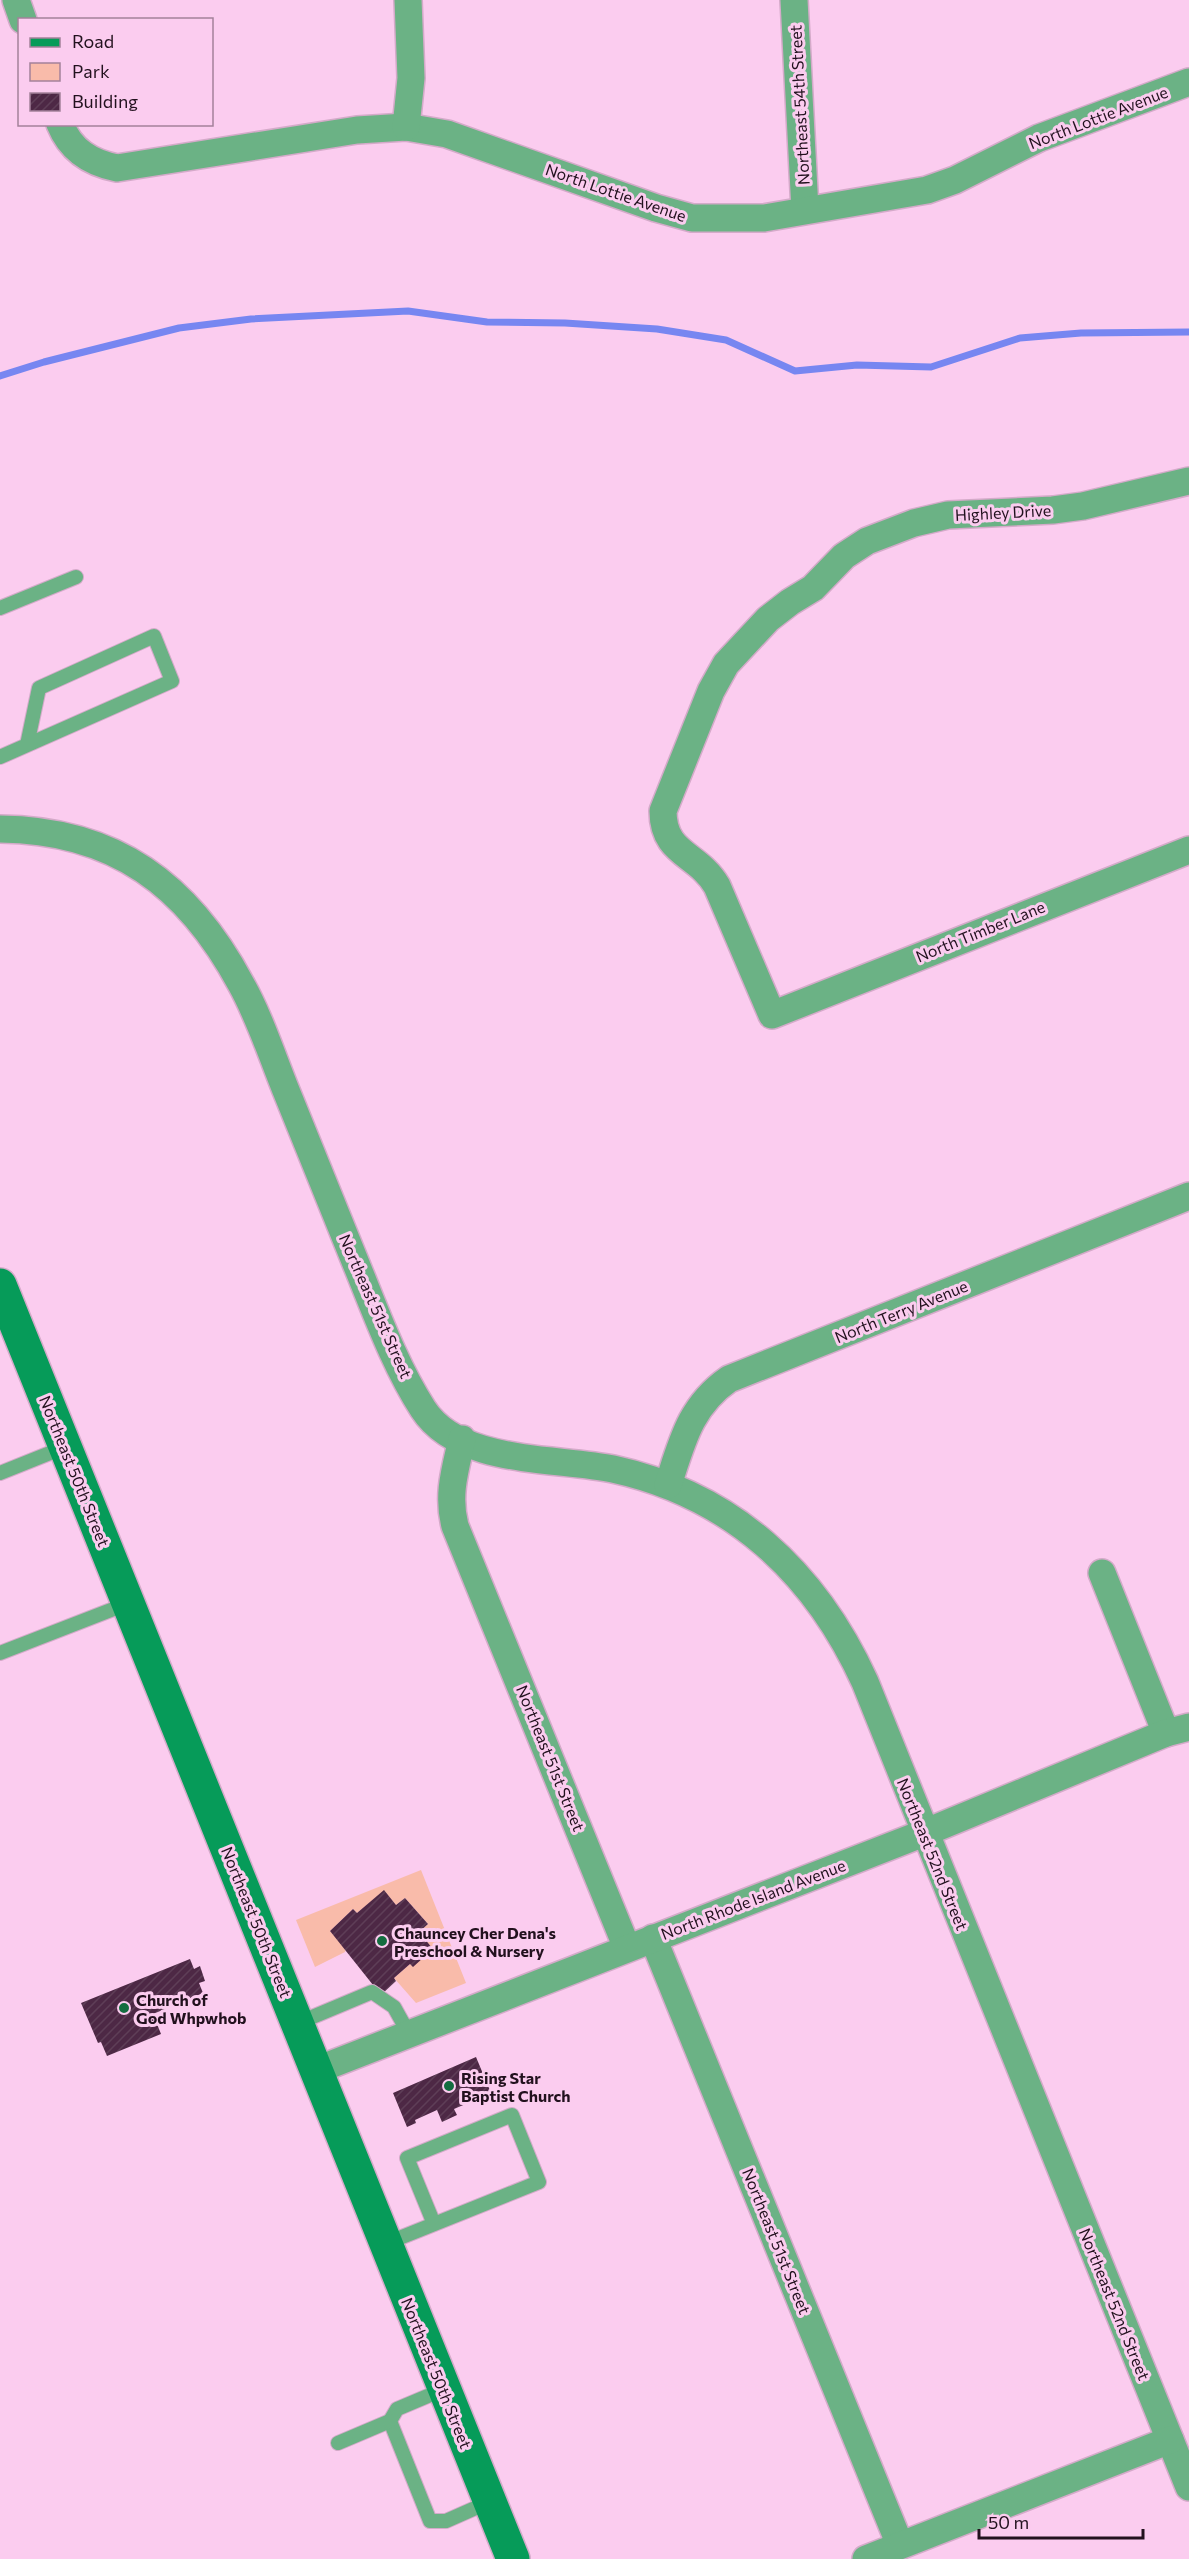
<svg xmlns="http://www.w3.org/2000/svg" width="1189" height="2559" viewBox="0 0 1189 2559" font-family="Commissioner,sans-serif">
<defs>
<pattern id="building-hatch" width="6" height="6" patternUnits="userSpaceOnUse" patternTransform="scale(1.5)"><rect width="6" height="6" fill="#4d2845"/><path d="M-1 1l2-2M0 6l6-6M5 7l2-2" fill="none" stroke="#5e3e57"/></pattern>
</defs>
<rect width="100%" height="100%" fill="#fbccef"/>
<path fill="#f9bbaa" d="M 421,1870 L 466,1983 L 416,2003 L 394,1978 L 410,1964 L 413,1966 L 433,1949 L 419,1932 L 428,1924 L 405,1898 L 396,1905 L 384,1891 L 357,1913 L 353,1909 L 330,1931 L 346,1949 L 345,1952 L 315,1967 L 296,1920 Z"/>
<g fill="none" stroke-linecap="round" stroke-linejoin="round">
<path stroke="#7786f1" stroke-width="7" d="M 0,376 L 44,362 L 179,328 L 251,319 L 408,311 L 487,322 L 565,323 L 657,329 L 726,340 L 795,371 L 857,365 L 931,367 L 1020,338 L 1081,333 L 1189,332"/>
</g>
<g fill="url(#building-hatch)">
<path d="M 384,1890 L 396,1905 L 405,1898 L 428,1924 L 419,1932 L 433,1949 L 413,1967 L 410,1964 L 394,1978 L 396,1981 L 381,1995 L 330,1931 L 353,1909 L 357,1913 Z"/>
<path d="M 190,1959 L 194,1969 L 200,1966 L 205,1981 L 199,1983 L 203,1993 L 153,2014 L 161,2034 L 107,2056 L 101,2042 L 98,2043 L 81,2003 Z"/>
<path d="M 476,2057 L 491,2093 L 454,2109 L 457,2115 L 442,2122 L 437,2110 L 415,2120 L 416,2123 L 407,2127 L 393,2093 Z"/>
</g>
<g fill="none" stroke-linecap="round" stroke-linejoin="round">
<g stroke="#d4aac9" stroke-width="16">
<g id="lane">
<path d="M 0,608 L 76,577"/>
<path d="M 0,757 L 172,681 L 154,636 L 39,688 L 27,745"/>
<path d="M 0,1473 L 65,1447"/>
<path d="M 0,1653 L 129,1603"/>
<path d="M 298,2023 L 372,1992 L 394,2007 L 409,2034"/>
<path d="M 387,2243 L 539,2182 L 512,2115 L 407,2158 L 434,2224"/>
<path d="M 442,2390 L 397,2409 L 390,2421 L 430,2521 L 446,2521 L 489,2502"/>
<path d="M 338,2443 L 390,2421"/>
</g>
</g>
<g stroke="#d4aac9" stroke-width="30">
<g id="street">
<path d="M 16,0 L 23,20"/>
<path d="M 794,0 L 805,210"/>
<path d="M 60,124 C 71,151 91,163 117,168 L 357,130 L 406,127 L 447,134 L 656,208 L 692,218 L 764,218 L 927,190 L 955,180 L 1039,138 L 1189,82"/>
<path d="M 406,127 L 411,78 L 408,0"/>
<path d="M 1189,481 L 1083,506 L 1053,510 L 948,515 L 914,523 L 867,541 L 844,556 L 813,588 L 790,602 L 768,619 L 726,664 L 711,691 L 663,811 C 663,855 698,853 717,886 L 772,1015 L 1189,850"/>
<path d="M 0,829 C 115,830 188,885 241,984 C 259,1016 271,1053 285,1088 C 310,1149 334,1210 359,1271 C 378,1318 396,1367 423,1409 C 459,1465 556,1457 613,1469 C 732,1495 815,1572 865,1682 L 1189,2487"/>
<path d="M 462,1439 C 455,1470 447,1495 455,1526 L 627,1948"/>
<path d="M 668,1485 C 682,1442 690,1406 729,1379 L 1189,1196"/>
<path d="M 1102,1573 L 1166,1733"/>
<path d="M 653,1938 L 900,2545"/>
<path d="M 317,2070 L 924,1833 L 1166,1733 L 1189,1727"/>
<path d="M 866,2559 L 1170,2440"/>
</g>
</g>
<g stroke="#d4aac9" stroke-width="36">
<path id="secondary" d="M 0,1285 L 513,2559"/>
</g>
<use href="#lane" stroke="#6bb285" stroke-width="14"/>
<use href="#street" stroke="#6bb285" stroke-width="27"/>
<use href="#secondary" stroke="#069b59" stroke-width="33"/>
</g>
<g fill="#146d40" stroke="#fbccef" stroke-width="2">
<circle cx="382" cy="1941" r="6"/>
<circle cx="124" cy="2008" r="6"/>
<circle cx="449" cy="2086" r="6"/>
</g>
<g text-anchor="middle" dominant-baseline="central" stroke-width="6" stroke-linejoin="round" paint-order="stroke">
<g font-size="16" fill="#22111e" stroke="#fbccef">
<text transform="translate(799 105) rotate(-93)">Northeast 54th Street</text>
<text transform="translate(1098 117) rotate(-21)">North Lottie Avenue</text>
<text transform="translate(616 192) rotate(19)">North Lottie Avenue</text>
<text transform="translate(1003 512) rotate(-3)">Highley Drive</text>
<text transform="translate(980 931) rotate(-22)">North Timber Lane</text>
<text transform="translate(376 1306) rotate(66)">Northeast 51st Street</text>
<text transform="translate(901 1311) rotate(-22)">North Terry Avenue</text>
<text transform="translate(75 1471) rotate(68)">Northeast 50th Street</text>
<text transform="translate(551 1758) rotate(68)">Northeast 51st Street</text>
<text transform="translate(933 1854) rotate(68)">Northeast 52nd Street</text>
<text transform="translate(753 1899) rotate(-21)">North Rhode Island Avenue</text>
<text transform="translate(257 1922) rotate(68)">Northeast 50th Street</text>
<text transform="translate(777 2241) rotate(68)">Northeast 51st Street</text>
<text transform="translate(1115 2304) rotate(68)">Northeast 52nd Street</text>
<text transform="translate(437 2373) rotate(68)">Northeast 50th Street</text>
</g>
<g font-size="16" font-weight="bold" fill="#22111e" stroke="#fbccef" text-anchor="start">
<text x="394" y="1932">Chauncey Cher Dena's<tspan x="394" dy="18">Preschool &amp; Nursery</tspan></text>
<text x="136" y="1999">Church of<tspan x="136" dy="18">God Whpwhob</tspan></text>
<text x="461" y="2077">Rising Star<tspan x="461" dy="18">Baptist Church</tspan></text>
</g>
</g>
<rect x="18" y="18" width="195" height="108" fill="#fbccef" stroke="#a4819b" stroke-width="1.5"/>
<rect x="30" y="38" width="30" height="9" fill="#069b59" stroke="#a4819b" stroke-width="1.5"/>
<text x="72" y="48" font-size="18" fill="#22111e">Road</text>
<rect x="30" y="63" width="30" height="18" fill="#f9bbaa" stroke="#a4819b" stroke-width="1.5"/>
<text x="72" y="78" font-size="18" fill="#22111e">Park</text>
<rect x="30" y="93" width="30" height="18" fill="url(#building-hatch)" stroke="#a4819b" stroke-width="1.5"/>
<text x="72" y="108" font-size="18" fill="#22111e">Building</text>
<path d="M979 2529v9h164v-9" fill="none" stroke="#22111e" stroke-width="3"/>
<text x="988" y="2529" font-size="18" fill="#22111e" stroke="#fbccef" stroke-width="4.5" paint-order="stroke">50 m</text>
</svg>
